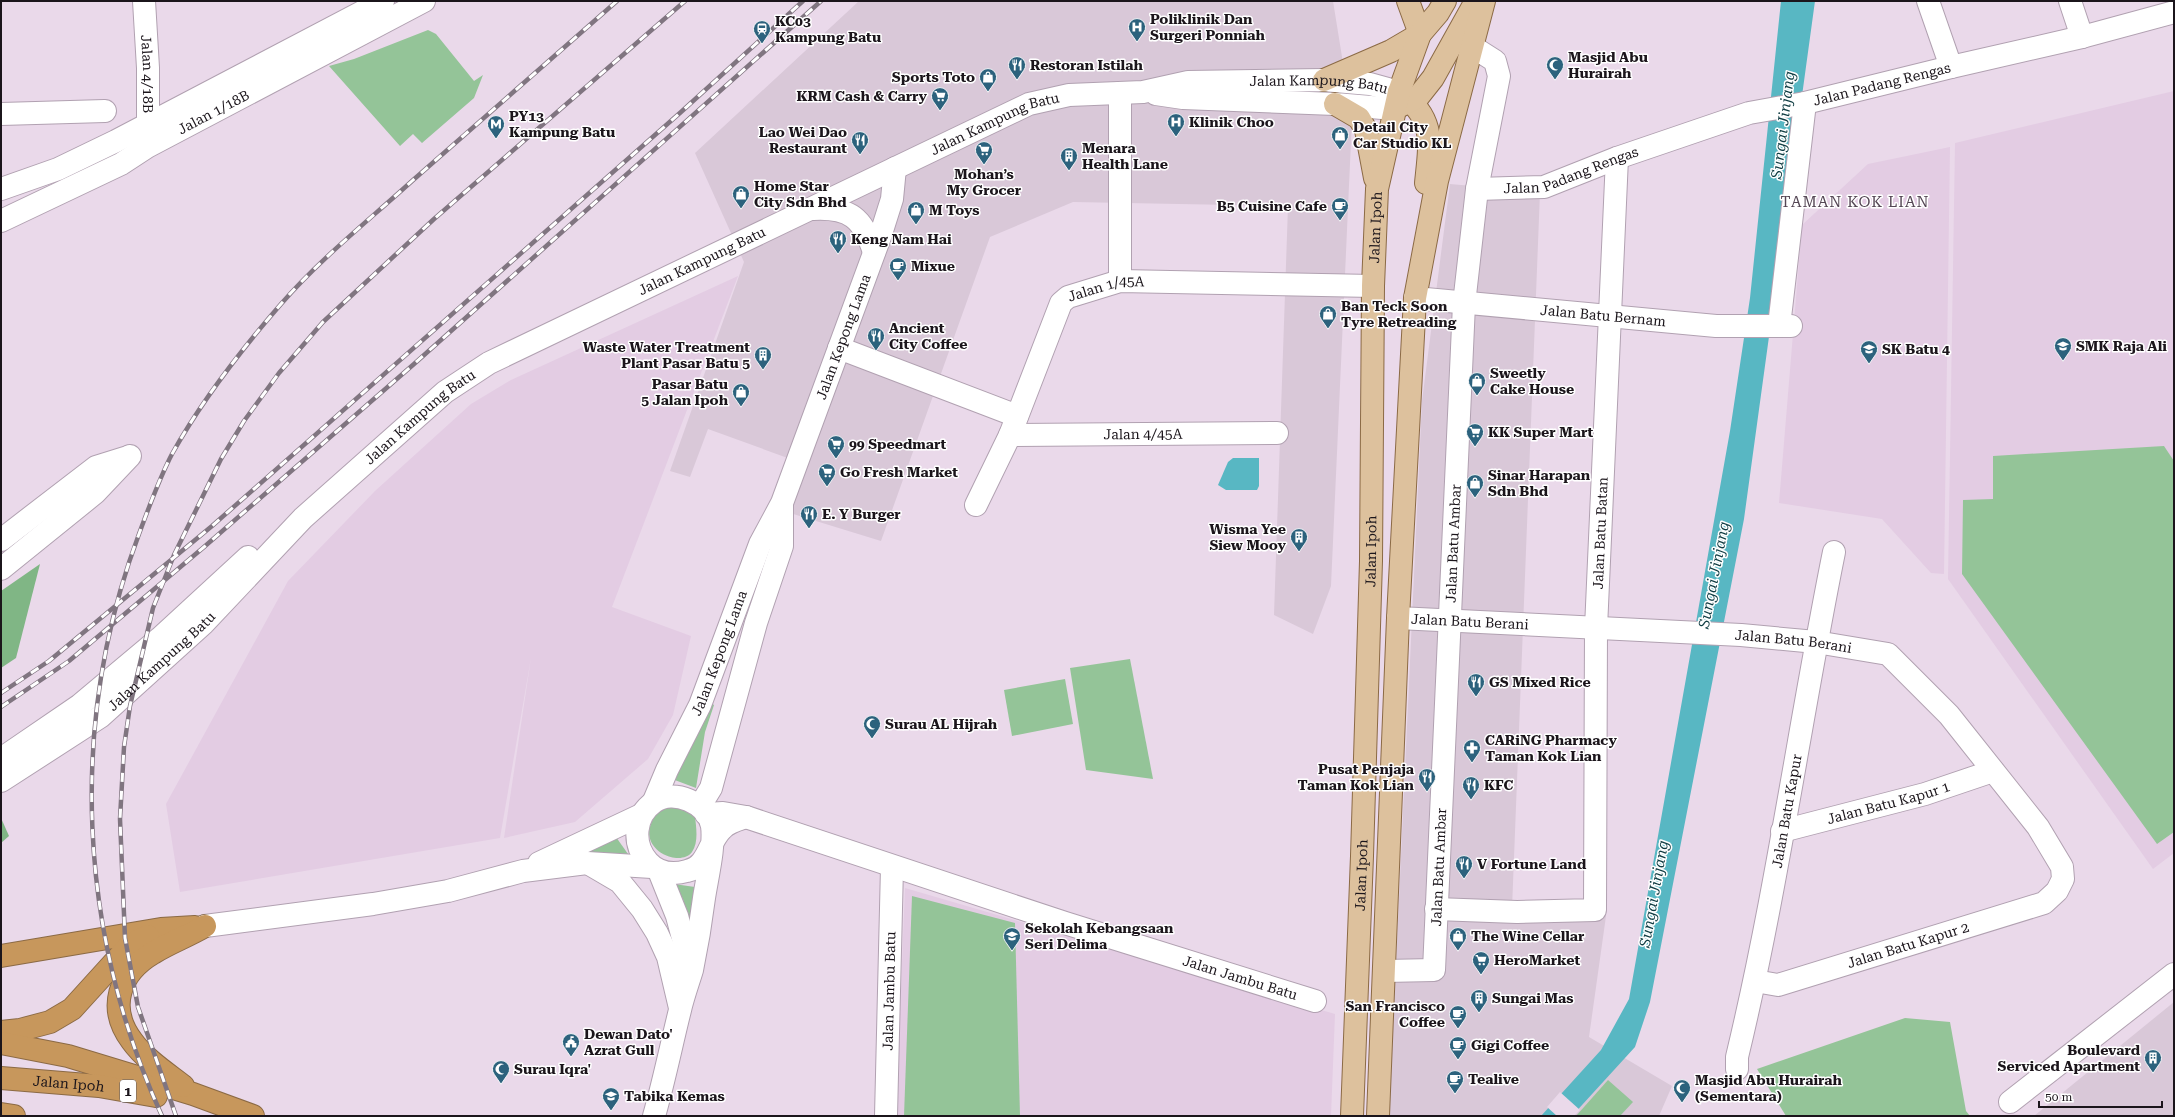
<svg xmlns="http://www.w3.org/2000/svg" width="2175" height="1117" viewBox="0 0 2175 1117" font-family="'Roboto Serif',serif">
<rect width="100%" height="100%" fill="#ead9ea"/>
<g fill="#d9c8d8">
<path d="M 859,1 L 1333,1 L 1352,119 L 1331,586 L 1313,634 L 1274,615 L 1288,206 L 1073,202 L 990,237 L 881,541 L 790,513 L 807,465 L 708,429 L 690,477 L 670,471 L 744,262 L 695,153 Z"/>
<path d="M 1450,184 L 1540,192 L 1512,909 L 1606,916 L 1589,1037 L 1672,1086 L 1659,1116 L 1389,1116 L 1422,401 Z"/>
<path d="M 2174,1002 L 2174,1116 L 2034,1116 Z"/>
</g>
<g fill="#e3cce3">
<path d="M 2174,91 L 2174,853 L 2153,869 L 1948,579 L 1955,143 Z"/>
<path d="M 1950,147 L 1944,574 L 1931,573 L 1882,519 L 1779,503 L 1802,225 L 1868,164 Z"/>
<path d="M 738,276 L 612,607 L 691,636 L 673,715 L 648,759 L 575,822 L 504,838 L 531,658 L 500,838 L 180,892 L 166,804 L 288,581 L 375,491 L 471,404 L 511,380 Z"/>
<path d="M 905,888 L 1335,1014 L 1331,1116 L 896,1116 Z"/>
</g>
<g fill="#94c498">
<path d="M 428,30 L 436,34 L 474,81 L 483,75 L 474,98 L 422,143 L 413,134 L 400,146 L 329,66 L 354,59 Z"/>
<path d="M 2164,446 L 2174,461 L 2174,832 L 2157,844 L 1962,574 L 1963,500 L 1993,499 L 1993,456 Z"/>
<path d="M 1130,659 L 1153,779 L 1086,770 L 1070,668 Z"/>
<path d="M 1065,679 L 1073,724 L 1012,736 L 1004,690 Z"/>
<path d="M 711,703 L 714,705 L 705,732 L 696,788 L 672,779 Z"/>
<path d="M 679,806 L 695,816 C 696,827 699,842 692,852 C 679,870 625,845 662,808 Z"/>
<path d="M 616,837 L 628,854 L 585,852 Z"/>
<path d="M 674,884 L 695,887 L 689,928 L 683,899 Z"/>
<path d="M 912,896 L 1015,923 L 1020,1116 L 904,1116 Z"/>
<path d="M 1905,1018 L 1950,1022 L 1966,1111 L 1970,1116 L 1786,1116 L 1757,1069 Z"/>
<path d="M 1608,1080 L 1633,1102 L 1620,1116 L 1576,1116 Z"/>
</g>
<g fill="#80b685">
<path d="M 40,564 L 16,658 L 1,668 L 1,591 Z"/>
<path d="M 1,818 L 9,836 L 1,843 Z"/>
</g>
<g fill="#58b7c3">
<path d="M 1781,1 L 1815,1 L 1744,519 L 1650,1002 L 1635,1047 L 1572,1116 L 1541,1116 L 1601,1050 L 1629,999 L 1730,431 L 1750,298 Z"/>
<path d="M 1233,458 L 1259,458 L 1259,486 L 1257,490 L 1226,490 L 1218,485 L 1228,462 Z"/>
</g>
<path fill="#ead9ea" d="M 1560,1092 L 1580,1110 L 1574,1116 L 1557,1116 L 1547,1107 Z"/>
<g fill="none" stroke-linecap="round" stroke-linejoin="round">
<g stroke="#b1a1b1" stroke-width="24">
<g id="minor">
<path id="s1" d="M 144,1 L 148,68 L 148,136"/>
<path d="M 1928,1 L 1951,67"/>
<path d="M 2070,1 L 2082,37"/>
<path d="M 1120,93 L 1120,281"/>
<path d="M 1156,94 L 1183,98 L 1335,104 L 1394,109"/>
<path d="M 1,114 L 105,111"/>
<path d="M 1,189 L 58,169 L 116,141 L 383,1"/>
<path id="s2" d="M 1477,189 L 1544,187 L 1617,158 L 1749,113 L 1805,103 L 1951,67 L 2082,37 L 2174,12"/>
<path d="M 813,209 C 850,207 863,218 874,252"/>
<path id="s3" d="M 1,221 L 121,164 L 147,147 L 424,1"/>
<path id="s4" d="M 1415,298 L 1716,326 L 1791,326"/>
<path d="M 1779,326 L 1805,103"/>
<path d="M 839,348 L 1017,416"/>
<path id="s5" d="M 1010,435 L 1277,433"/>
<path id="s6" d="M 976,505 L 1010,435 L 1061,303 L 1068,297 L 1120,281 L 1373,286"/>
<path d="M 1,540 L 96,467 L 128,457"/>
<path d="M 1,569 L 95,493 L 130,456"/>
<path id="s7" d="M 1398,618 L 1741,635 L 1816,642 L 1888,654 L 1949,715 L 2038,827 L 2062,867 L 2063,879 L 2057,891 L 2044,903 L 1778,985 L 1755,981"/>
<path d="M 1,759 L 80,705 L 160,638 L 248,557"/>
<path id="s8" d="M 1,781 L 100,717 L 204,623 L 303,518 L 445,392 L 489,363 L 1029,104 L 1069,95 L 1143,92 L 1188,82 L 1324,80 L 1370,84 L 1399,92"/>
<path id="s9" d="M 654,801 L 667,770 L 700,705 L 760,544 L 782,503 L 880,237 L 892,199 L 895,168"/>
<path d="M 700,806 L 711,788 L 756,623 L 782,546 L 782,506"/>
<path id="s10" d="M 706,814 L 723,813 L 746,817 L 1065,923 L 1315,1001"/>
<path id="s11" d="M 1782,831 L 1925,794 L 1993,771"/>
<path d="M 539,863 L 641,815"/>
<path d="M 591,865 L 620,882 L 642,909 L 657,933 L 668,957 L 680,1008"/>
<path d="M 659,871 L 677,916 L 690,964"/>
<path id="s12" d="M 1436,909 L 1517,912 L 1595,910 L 1596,628 L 1617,158"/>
<path d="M 205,926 L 373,904 L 448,891 L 523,871 L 587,863 L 652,867"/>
<path id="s13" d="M 1385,971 L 1434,970 L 1464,304 L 1477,189 L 1499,76 L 1495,61 L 1473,47"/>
<path id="s14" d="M 1737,1069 L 1737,1057 C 1777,891 1800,720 1834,552"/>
<path d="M 2010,1102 L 2174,974"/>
<path d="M 654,1116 C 664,1081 671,1046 680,1010 C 683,997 688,983 692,970 C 697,946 701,922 704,898 C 707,878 715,846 712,826 C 708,803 673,788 654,802 C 634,816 632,844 648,862 C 658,873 673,875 687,871 C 709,866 708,842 722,829 C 728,822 737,820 746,817"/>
<path id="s15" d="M 886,1116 L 892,867"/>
</g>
</g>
<g stroke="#8b6a45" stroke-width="24">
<g id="major">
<path d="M 1408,1 L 1420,34"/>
<path d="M 1324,80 L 1391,51 L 1420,34"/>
<path d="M 1399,92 C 1436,118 1430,143 1426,183"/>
<path d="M 1335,104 L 1359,118 L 1366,130 L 1375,178"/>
<path d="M 1398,107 L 1418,97 L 1433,78 L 1476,1"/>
<path id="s16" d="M 1352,1116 L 1362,856 L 1371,561 L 1373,286 L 1377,189 L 1399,92 L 1420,34 L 1438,13 L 1445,1"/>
<path d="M 1378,1116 L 1398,618 L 1415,298 L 1437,181 L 1484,1"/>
</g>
</g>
<g stroke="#8b6a45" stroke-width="24">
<g id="highway">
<path d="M 1,956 L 161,929 L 195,927"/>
<path d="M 1,1032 L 20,1030 L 50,1022 L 72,1009 L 131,944 L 148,936"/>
<path d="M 1,1043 L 68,1056 L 193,1094 L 253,1116"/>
<path id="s17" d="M 1,1078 L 99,1086 L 156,1096"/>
<path d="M 183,1086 C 165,1072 145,1059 132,1041 C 107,1008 119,973 153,953 C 169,943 188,936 205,926"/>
<path d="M 1,1114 L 14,1116"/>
</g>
</g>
<use href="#minor" stroke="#fff" stroke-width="22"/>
<use href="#major" stroke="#ddc19d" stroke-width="22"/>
<use href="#highway" stroke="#c7975c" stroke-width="22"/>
<g stroke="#807580" stroke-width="4.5">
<g id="rail">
<path d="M 1,693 L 49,661 L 212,526 L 681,112 L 803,1"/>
<path d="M 1,707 L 69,661 L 204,547 L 414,364 L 821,1"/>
<path d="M 162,1116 C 78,932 68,724 139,534 C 149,507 159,479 172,454 C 202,400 241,350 281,304 C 320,259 368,221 412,181 C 480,121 549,61 617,1"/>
<path d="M 176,1116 L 138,1007 L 125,938 L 120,819 L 124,747 L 130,706 L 153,608 L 174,555 L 221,459 L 244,421 L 279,373 L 323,322 L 434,219 L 685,1"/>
</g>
</g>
<use href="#rail" stroke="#fff" stroke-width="3" stroke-dasharray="9" stroke-linecap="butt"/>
</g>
<defs>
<g id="hospital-pin" transform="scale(0.9)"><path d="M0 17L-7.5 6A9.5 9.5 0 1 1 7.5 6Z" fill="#2c627d" stroke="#fff"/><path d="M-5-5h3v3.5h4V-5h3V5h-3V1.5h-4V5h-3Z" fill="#fff"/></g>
<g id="station-pin" transform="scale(0.9)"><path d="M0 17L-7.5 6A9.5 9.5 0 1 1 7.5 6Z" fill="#2c627d" stroke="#fff"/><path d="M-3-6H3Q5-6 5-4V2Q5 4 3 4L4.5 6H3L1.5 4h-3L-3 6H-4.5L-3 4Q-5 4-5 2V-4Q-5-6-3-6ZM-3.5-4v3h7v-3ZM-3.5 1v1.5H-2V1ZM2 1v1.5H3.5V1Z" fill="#fff"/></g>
<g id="restaurant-pin" transform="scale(0.9)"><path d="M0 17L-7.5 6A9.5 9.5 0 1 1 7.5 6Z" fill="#2c627d" stroke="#fff"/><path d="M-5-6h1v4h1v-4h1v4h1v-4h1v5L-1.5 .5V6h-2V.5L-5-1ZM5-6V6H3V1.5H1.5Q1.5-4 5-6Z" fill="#fff"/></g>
<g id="mosque-pin" transform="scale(0.9)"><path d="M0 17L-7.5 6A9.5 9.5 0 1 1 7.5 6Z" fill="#2c627d" stroke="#fff"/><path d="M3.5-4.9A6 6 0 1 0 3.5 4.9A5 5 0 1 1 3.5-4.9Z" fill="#fff"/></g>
<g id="shop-pin" transform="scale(0.9)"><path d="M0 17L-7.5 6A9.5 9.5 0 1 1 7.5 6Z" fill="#2c627d" stroke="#fff"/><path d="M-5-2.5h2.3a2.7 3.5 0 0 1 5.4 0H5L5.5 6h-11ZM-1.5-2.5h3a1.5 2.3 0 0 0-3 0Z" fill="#fff"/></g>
<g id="supermarket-pin" transform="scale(0.9)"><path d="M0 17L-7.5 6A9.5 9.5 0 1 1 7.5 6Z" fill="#2c627d" stroke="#fff"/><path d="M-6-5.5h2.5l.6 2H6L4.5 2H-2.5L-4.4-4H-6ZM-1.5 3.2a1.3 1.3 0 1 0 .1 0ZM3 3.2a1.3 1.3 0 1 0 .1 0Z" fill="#fff"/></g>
<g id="metro-pin" transform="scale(0.9)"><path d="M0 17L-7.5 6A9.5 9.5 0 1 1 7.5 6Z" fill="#2c627d" stroke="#fff"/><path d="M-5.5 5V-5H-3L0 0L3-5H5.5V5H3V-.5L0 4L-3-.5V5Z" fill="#fff"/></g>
<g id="building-pin" transform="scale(0.9)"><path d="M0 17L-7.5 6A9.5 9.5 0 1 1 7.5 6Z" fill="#2c627d" stroke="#fff"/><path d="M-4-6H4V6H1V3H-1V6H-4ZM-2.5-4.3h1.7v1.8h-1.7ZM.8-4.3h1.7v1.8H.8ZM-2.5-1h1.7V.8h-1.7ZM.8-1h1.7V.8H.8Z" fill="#fff"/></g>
<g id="cafe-pin" transform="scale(0.9)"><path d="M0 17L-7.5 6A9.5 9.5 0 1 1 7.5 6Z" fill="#2c627d" stroke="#fff"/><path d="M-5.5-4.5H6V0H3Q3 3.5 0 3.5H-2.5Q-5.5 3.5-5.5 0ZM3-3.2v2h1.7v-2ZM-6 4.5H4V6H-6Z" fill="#fff"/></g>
<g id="school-pin" transform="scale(0.9)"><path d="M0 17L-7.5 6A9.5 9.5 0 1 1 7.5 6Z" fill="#2c627d" stroke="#fff"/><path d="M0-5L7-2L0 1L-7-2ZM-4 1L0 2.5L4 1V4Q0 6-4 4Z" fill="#fff"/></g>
<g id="pharmacy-pin" transform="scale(0.9)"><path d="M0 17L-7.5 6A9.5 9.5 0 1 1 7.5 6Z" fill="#2c627d" stroke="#fff"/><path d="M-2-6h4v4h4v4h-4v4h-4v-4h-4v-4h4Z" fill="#fff"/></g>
<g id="civic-pin" transform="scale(0.9)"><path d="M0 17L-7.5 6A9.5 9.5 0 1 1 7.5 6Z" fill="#2c627d" stroke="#fff"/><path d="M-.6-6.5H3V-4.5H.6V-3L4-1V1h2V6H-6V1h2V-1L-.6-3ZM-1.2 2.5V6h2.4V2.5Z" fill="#fff"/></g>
</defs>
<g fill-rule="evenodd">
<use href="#hospital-pin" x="1137" y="27"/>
<use href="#station-pin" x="762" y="29"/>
<use href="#restaurant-pin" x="1017" y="65"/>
<use href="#mosque-pin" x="1555" y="65"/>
<use href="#shop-pin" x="988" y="77"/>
<use href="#supermarket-pin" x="940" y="96"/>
<use href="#hospital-pin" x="1176" y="122"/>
<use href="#metro-pin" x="496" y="124"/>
<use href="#shop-pin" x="1340" y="135"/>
<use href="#restaurant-pin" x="860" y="140"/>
<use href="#supermarket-pin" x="984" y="150"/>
<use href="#building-pin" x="1069" y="156"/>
<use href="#shop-pin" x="741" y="194"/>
<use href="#cafe-pin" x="1340" y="206"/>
<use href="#shop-pin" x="916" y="210"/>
<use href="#restaurant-pin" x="838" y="239"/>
<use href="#cafe-pin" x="898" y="266"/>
<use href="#shop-pin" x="1328" y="314"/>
<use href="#restaurant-pin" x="876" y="336"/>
<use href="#school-pin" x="2063" y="346"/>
<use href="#school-pin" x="1869" y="349"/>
<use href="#building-pin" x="763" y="355"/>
<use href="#shop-pin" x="1477" y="381"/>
<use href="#shop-pin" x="741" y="392"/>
<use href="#supermarket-pin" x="1475" y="432"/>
<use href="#supermarket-pin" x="836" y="444"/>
<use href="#supermarket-pin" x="827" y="472"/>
<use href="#shop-pin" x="1475" y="483"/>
<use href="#restaurant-pin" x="809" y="514"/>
<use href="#building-pin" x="1299" y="537"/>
<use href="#restaurant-pin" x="1476" y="682"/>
<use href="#mosque-pin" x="872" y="724"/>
<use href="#pharmacy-pin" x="1472" y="748"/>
<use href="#restaurant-pin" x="1427" y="777"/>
<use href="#restaurant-pin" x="1471" y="785"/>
<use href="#restaurant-pin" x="1464" y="864"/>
<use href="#school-pin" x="1012" y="936"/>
<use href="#shop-pin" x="1458" y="936"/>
<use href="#supermarket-pin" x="1481" y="960"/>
<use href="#building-pin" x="1479" y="998"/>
<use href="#cafe-pin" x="1458" y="1014"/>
<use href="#civic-pin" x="571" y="1042"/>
<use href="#cafe-pin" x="1458" y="1045"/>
<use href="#building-pin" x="2153" y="1058"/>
<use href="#mosque-pin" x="501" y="1069"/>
<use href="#cafe-pin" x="1455" y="1079"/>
<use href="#mosque-pin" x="1682" y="1088"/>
<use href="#school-pin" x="611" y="1096"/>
</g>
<g text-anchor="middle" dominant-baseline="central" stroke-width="3" stroke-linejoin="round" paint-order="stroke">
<rect fill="#fff" stroke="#5f5b5f" stroke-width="1" x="120" y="1080" width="16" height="22" rx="3"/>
<g font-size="13" font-weight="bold" fill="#1b151b">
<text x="128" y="1091">1</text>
</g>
<g font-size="14" font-weight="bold" fill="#1b151b" stroke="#fff" text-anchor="start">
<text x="1150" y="19">Poliklinik Dan<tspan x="1150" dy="16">Surgeri Ponniah</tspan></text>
<text x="775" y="21">KC03<tspan x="775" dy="16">Kampung Batu</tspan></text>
<text x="1568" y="57">Masjid Abu<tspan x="1568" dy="16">Hurairah</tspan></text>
<text x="1030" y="65">Restoran Istilah</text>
<text x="975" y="77" text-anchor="end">Sports Toto</text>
<text x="927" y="96" text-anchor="end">KRM Cash &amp; Carry</text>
<text x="509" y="116">PY13<tspan x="509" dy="16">Kampung Batu</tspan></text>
<text x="1189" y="122">Klinik Choo</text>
<text x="1353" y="127">Detail City<tspan x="1353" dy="16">Car Studio KL</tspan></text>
<text x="847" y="132" text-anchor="end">Lao Wei Dao<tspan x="847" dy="16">Restaurant</tspan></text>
<text x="1082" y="148">Menara<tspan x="1082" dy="16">Health Lane</tspan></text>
<text x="984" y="174" text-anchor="middle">Mohan’s<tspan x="984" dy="16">My Grocer</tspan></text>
<text x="754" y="186">Home Star<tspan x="754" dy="16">City Sdn Bhd</tspan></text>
<text x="1327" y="206" text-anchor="end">B5 Cuisine Cafe</text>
<text x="929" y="210">M Toys</text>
<text x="851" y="239">Keng Nam Hai</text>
<text x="911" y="266">Mixue</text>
<text x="1341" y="306">Ban Teck Soon<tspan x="1341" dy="16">Tyre Retreading</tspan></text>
<text x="889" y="328">Ancient<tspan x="889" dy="16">City Coffee</tspan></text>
<text x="2076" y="346">SMK Raja Ali</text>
<text x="750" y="347" text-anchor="end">Waste Water Treatment<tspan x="750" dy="16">Plant Pasar Batu 5</tspan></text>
<text x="1882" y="349">SK Batu 4</text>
<text x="1490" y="373">Sweetly<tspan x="1490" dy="16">Cake House</tspan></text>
<text x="728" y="384" text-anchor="end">Pasar Batu<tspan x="728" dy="16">5 Jalan Ipoh</tspan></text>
<text x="1488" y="432">KK Super Mart</text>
<text x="849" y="444">99 Speedmart</text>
<text x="840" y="472">Go Fresh Market</text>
<text x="1488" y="475">Sinar Harapan<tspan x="1488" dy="16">Sdn Bhd</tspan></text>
<text x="822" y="514">E. Y Burger</text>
<text x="1286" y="529" text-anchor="end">Wisma Yee<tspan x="1286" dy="16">Siew Mooy</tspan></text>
<text x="1489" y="682">GS Mixed Rice</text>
<text x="885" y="724">Surau AL Hijrah</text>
<text x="1485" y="740">CARiNG Pharmacy<tspan x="1485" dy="16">Taman Kok Lian</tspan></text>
<text x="1414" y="769" text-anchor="end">Pusat Penjaja<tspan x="1414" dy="16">Taman Kok Lian</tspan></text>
<text x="1484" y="785">KFC</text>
<text x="1477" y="864">V Fortune Land</text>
<text x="1025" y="928">Sekolah Kebangsaan<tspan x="1025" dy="16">Seri Delima</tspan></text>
<text x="1471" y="936">The Wine Cellar</text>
<text x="1494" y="960">HeroMarket</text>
<text x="1492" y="998">Sungai Mas</text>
<text x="1445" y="1006" text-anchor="end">San Francisco<tspan x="1445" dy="16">Coffee</tspan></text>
<text x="584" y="1034">Dewan Dato'<tspan x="584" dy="16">Azrat Gull</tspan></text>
<text x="1471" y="1045">Gigi Coffee</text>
<text x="2140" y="1050" text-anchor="end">Boulevard<tspan x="2140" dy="16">Serviced Apartment</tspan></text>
<text x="514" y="1069">Surau Iqra'</text>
<text x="1468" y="1079">Tealive</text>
<text x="1695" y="1080">Masjid Abu Hurairah<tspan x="1695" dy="16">(Sementara)</tspan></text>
<text x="624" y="1096">Tabika Kemas</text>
</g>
<g font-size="14" fill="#1b151b" stroke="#fff">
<text stroke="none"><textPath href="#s1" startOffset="73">Jalan 4/18B</textPath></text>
<text stroke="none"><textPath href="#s2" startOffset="421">Jalan Padang Rengas</textPath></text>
<text stroke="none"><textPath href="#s8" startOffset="1536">Jalan Kampung Batu</textPath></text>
<text stroke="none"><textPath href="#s3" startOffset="239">Jalan 1/18B</textPath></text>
<text stroke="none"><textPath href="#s8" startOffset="1205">Jalan Kampung Batu</textPath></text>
<text stroke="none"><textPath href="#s2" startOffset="97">Jalan Padang Rengas</textPath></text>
<text stroke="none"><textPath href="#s16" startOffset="889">Jalan Ipoh</textPath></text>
<text stroke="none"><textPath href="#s8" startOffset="881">Jalan Kampung Batu</textPath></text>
<text stroke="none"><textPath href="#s6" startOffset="268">Jalan 1/45A</textPath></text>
<text stroke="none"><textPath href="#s4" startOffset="189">Jalan Batu Bernam</textPath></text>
<text stroke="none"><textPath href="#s9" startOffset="502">Jalan Kepong Lama</textPath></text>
<text stroke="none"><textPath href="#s8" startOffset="557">Jalan Kampung Batu</textPath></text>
<text stroke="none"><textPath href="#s5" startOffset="133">Jalan 4/45A</textPath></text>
<text stroke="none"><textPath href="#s12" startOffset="536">Jalan Batu Batan</textPath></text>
<text stroke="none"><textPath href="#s13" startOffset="476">Jalan Batu Ambar</textPath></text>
<text stroke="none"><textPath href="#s16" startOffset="565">Jalan Ipoh</textPath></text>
<text stroke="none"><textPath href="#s7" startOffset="72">Jalan Batu Berani</textPath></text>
<text stroke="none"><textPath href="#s7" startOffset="396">Jalan Batu Berani</textPath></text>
<text stroke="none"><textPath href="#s9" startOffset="162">Jalan Kepong Lama</textPath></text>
<text stroke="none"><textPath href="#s8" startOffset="201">Jalan Kampung Batu</textPath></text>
<text stroke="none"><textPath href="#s11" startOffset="110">Jalan Batu Kapur 1</textPath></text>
<text stroke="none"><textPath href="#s14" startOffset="263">Jalan Batu Kapur</textPath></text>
<text stroke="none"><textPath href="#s13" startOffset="152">Jalan Batu Ambar</textPath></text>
<text stroke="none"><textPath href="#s16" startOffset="241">Jalan Ipoh</textPath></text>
<text transform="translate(1908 945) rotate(-17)">Jalan Batu Kapur 2</text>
<text stroke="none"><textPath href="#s10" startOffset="560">Jalan Jambu Batu</textPath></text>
<text stroke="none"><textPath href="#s15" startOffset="125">Jalan Jambu Batu</textPath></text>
<text stroke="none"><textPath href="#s17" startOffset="68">Jalan Ipoh</textPath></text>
</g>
<g font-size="15" font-style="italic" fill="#0f3c42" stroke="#fff">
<text transform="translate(1783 125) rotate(-83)">Sungai Jinjang</text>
<text transform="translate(1714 575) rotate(-79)">Sungai Jinjang</text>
<text transform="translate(1654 894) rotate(-80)">Sungai Jinjang</text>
</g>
<g font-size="15" letter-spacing="1" fill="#544654" stroke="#fff">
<text x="1855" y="202">TAMAN KOK LIAN</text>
</g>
</g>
<rect width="2175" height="1117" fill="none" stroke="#1b151b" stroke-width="4"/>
<path d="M2039 1101v6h123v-6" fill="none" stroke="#1b151b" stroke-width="2"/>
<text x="2045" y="1101" font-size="12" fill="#1b151b" stroke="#ffffff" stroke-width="3" paint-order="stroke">50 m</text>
</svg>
